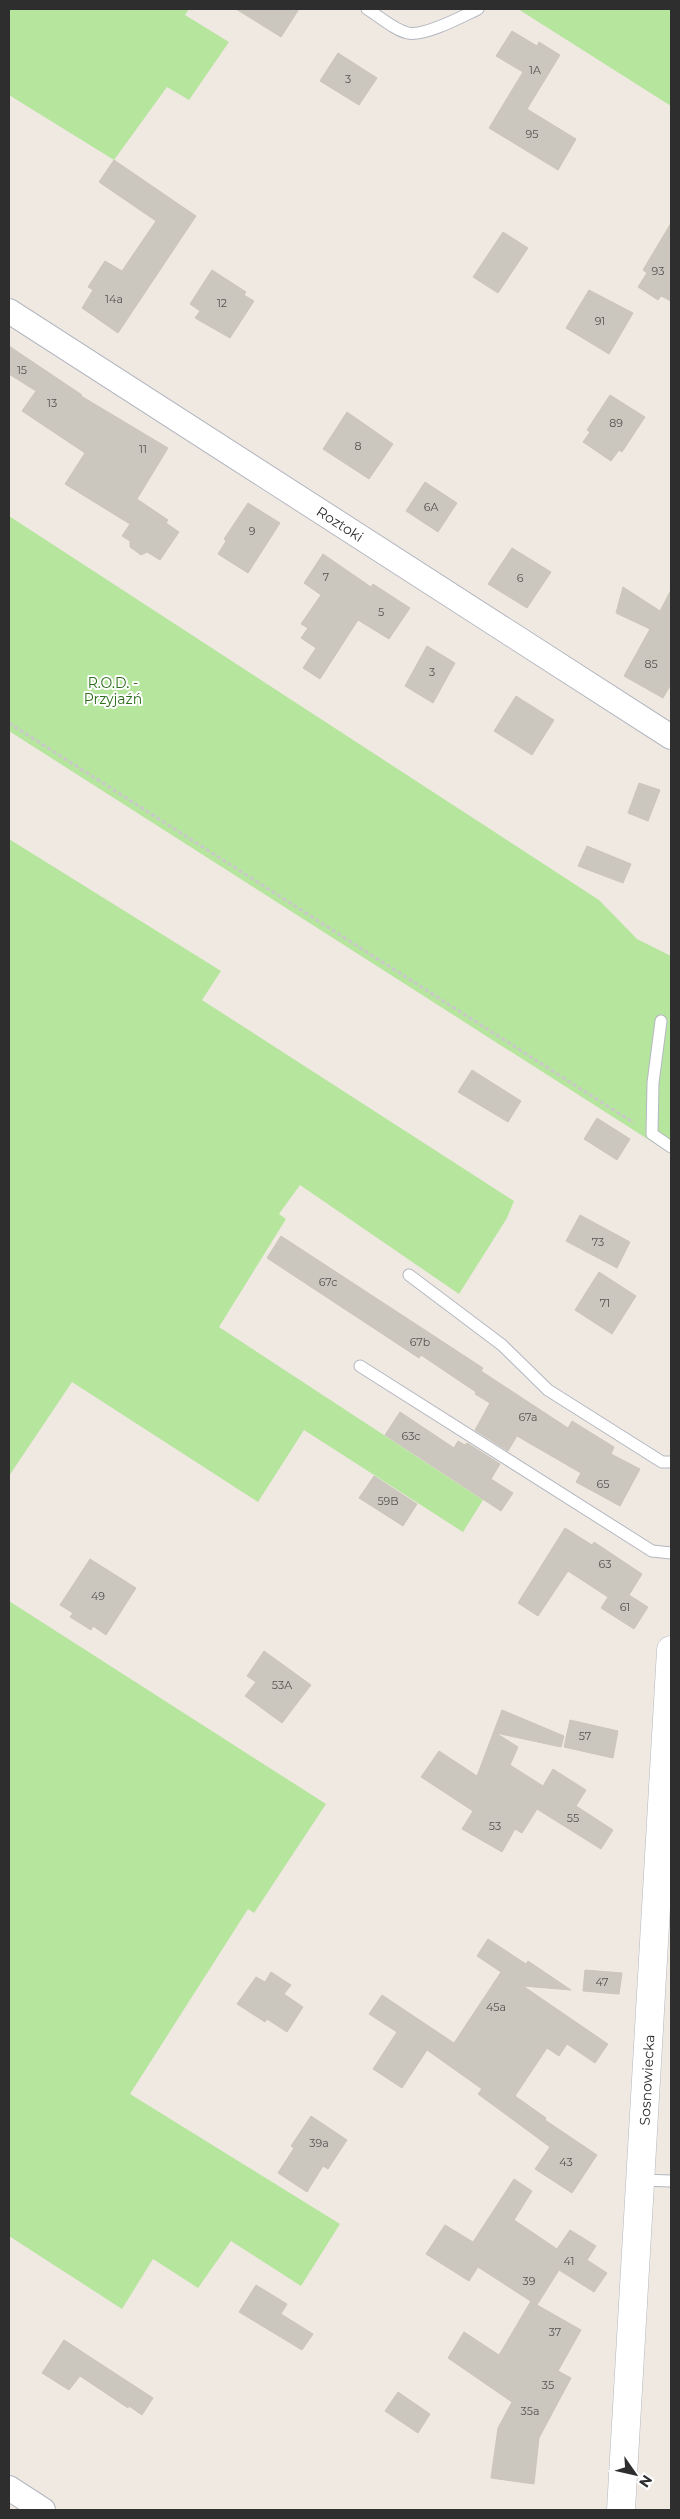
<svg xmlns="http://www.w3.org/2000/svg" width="680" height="2519" viewBox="0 0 680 2519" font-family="Montserrat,sans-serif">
<rect width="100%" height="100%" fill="#efe9e1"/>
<g fill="#b6e59e">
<path d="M 9,9 L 189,9 L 185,15 L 229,42 L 189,100 L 167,87 L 114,160 L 9,95 Z"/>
<path d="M 518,9 L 671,9 L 671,106 Z"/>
<path d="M 9,516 L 599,900 L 637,939 L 671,956 L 671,1154 L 9,731 Z"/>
<path d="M 9,839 L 221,971 L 202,1000 L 514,1201 L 507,1218 L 459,1294 L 300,1185 L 279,1214 L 286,1219 L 219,1327 L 483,1500 L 463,1532 L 304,1430 L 258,1502 L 72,1382 L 9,1476 Z"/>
<path d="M 9,1601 L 326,1804 L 254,1913 L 248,1909 L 130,2094 L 340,2224 L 301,2286 L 231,2241 L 198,2288 L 153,2259 L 122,2309 L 9,2236 Z"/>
</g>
<g fill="#cbc7bf" stroke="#cbc5ba">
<path d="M 236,9 L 299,9 L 281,37 Z"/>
<path d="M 512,31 L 537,46 L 539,42 L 560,55 L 527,109 L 576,139 L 558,170 L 489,128 L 523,72 L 496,56 Z"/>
<path d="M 338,53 L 377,78 L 359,105 L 320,81 Z"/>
<path d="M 114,160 L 196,216 L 118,333 L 82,308 L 93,290 L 88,287 L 105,261 L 122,271 L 156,221 L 99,182 Z"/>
<path d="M 671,223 L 671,301 L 661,296 L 658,300 L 638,287 L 647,273 L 643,270 Z"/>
<path d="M 503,232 L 528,248 L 498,293 L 473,277 Z"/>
<path d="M 212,270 L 246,292 L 244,295 L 254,301 L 230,338 L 195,318 L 200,311 L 190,304 Z"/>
<path d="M 589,290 L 633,313 L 609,354 L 566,328 Z"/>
<path d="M 9,346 L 82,395 L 81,396 L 168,448 L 137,499 L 168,520 L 166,523 L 179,532 L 160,560 L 147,552 L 141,555 L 130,547 L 130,541 L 122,536 L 130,524 L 65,484 L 85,453 L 22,411 L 36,391 L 9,374 Z"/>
<path d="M 610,395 L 645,417 L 622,452 L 619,450 L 611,461 L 583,442 L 590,432 L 587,430 Z"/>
<path d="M 347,412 L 393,444 L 369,479 L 323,449 Z"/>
<path d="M 425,482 L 457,503 L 438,532 L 406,511 Z"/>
<path d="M 248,503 L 280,523 L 248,573 L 218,554 L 226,541 L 224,539 Z"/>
<path d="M 512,548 L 551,572 L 527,608 L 488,584 Z"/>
<path d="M 323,554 L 371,587 L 373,584 L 410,608 L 389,639 L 358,620 L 320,679 L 303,668 L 316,648 L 301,638 L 308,628 L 301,624 L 321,595 L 304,583 Z"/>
<path d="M 623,587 L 660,611 L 671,590 L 671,684 L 663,698 L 624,676 L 650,629 L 616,613 Z"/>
<path d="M 427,646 L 455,663 L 433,703 L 405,686 Z"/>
<path d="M 516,696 L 554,720 L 532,755 L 494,731 Z"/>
<path d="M 639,783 L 660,790 L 648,821 L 628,813 Z"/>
<path d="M 587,846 L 631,864 L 623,883 L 578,866 Z"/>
<path d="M 472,1070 L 521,1101 L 508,1122 L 458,1092 Z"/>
<path d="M 597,1118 L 630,1139 L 617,1160 L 584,1139 Z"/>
<path d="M 580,1215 L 630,1242 L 617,1268 L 566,1241 Z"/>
<path d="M 281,1236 L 483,1368 L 481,1371 L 568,1428 L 572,1421 L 614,1447 L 611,1454 L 640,1469 L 620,1506 L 576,1482 L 581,1473 L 517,1436 L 508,1451 L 475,1430 L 490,1403 L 475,1394 L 476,1392 L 421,1355 L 419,1358 L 267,1258 Z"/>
<path d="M 599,1272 L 636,1296 L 612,1334 L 575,1310 Z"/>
<path d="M 400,1412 L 454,1448 L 458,1441 L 465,1445 L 467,1443 L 500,1464 L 491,1479 L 513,1493 L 501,1511 L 385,1435 Z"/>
<path d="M 374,1476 L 417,1504 L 403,1526 L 359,1498 Z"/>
<path d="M 565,1528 L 592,1545 L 594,1542 L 642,1574 L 629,1595 L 648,1607 L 634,1629 L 601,1608 L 608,1597 L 568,1571 L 538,1616 L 518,1603 Z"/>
<path d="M 90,1559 L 136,1588 L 106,1635 L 93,1626 L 91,1630 L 70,1617 L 73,1613 L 60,1605 Z"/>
<path d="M 264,1651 L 311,1685 L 282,1723 L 245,1696 L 256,1682 L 247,1676 Z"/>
<path d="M 502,1710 L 564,1736 L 561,1747 L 496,1733 L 518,1747 L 510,1765 L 543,1786 L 553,1769 L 586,1790 L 576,1806 L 613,1830 L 601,1849 L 537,1809 L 522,1833 L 515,1829 L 502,1852 L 462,1829 L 473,1811 L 421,1777 L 439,1751 L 477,1776 Z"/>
<path d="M 570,1720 L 618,1731 L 613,1758 L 564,1747 Z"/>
<path d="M 488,1939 L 526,1964 L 528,1961 L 571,1990 L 523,1986 L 608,2044 L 595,2063 L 567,2044 L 559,2056 L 547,2048 L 515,2096 L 546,2118 L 545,2120 L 597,2155 L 572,2193 L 535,2169 L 550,2147 L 478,2094 L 482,2089 L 427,2050 L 402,2088 L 373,2069 L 397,2032 L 369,2014 L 382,1995 L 454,2043 L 501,1972 L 477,1956 Z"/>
<path d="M 585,1970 L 622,1973 L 619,1994 L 583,1991 Z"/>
<path d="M 271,1972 L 291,1985 L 284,1994 L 303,2007 L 287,2032 L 267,2019 L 265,2022 L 237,2004 L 256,1977 L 265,1982 Z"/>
<path d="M 311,2116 L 347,2140 L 328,2169 L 323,2166 L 307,2192 L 278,2173 L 294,2148 L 291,2146 Z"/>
<path d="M 514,2179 L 532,2191 L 514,2220 L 557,2249 L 570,2230 L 596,2246 L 587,2260 L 607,2273 L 594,2292 L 559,2270 L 537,2305 L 581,2330 L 558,2371 L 571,2378 L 539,2438 L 534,2484 L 491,2478 L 498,2428 L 512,2402 L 448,2358 L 464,2332 L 499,2355 L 531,2301 L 532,2302 L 478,2267 L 469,2281 L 426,2254 L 445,2225 L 473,2242 Z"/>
<path d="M 256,2285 L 287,2304 L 281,2314 L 313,2334 L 302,2350 L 239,2312 Z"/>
<path d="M 64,2340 L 153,2398 L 142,2415 L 129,2406 L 128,2408 L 80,2376 L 69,2390 L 42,2373 Z"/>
<path d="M 398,2392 L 430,2414 L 418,2433 L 385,2411 Z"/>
</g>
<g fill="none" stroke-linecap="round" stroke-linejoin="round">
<g stroke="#b4b7c1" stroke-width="13">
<g id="service">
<path d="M 367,9 C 379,16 394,30 408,33 C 424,37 463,16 478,9"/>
<path d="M 661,1021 L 653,1083 L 652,1134 L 671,1147"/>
<path d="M 409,1275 L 502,1345 L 548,1390 L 662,1462 L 671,1462"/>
<path d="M 360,1366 L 652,1551 L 671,1553"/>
<path d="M 641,2180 L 671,2181"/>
</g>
</g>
<g stroke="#b4b7c1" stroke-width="26">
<g id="minor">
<path d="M 9,311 L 671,737"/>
<path d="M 9,2488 L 43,2510"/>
</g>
</g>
<g stroke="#b4b7c1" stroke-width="29">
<path id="tertiary" d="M 621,2510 L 671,1650"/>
</g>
<path stroke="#c9c9c9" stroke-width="3" stroke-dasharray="4 2.5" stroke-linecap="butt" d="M 9,723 L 634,1123"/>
<use href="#service" stroke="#fff" stroke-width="11"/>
<use href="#minor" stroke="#fff" stroke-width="24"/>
<use href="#tertiary" stroke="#fff" stroke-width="28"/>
</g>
<g text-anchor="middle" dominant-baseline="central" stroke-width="4" stroke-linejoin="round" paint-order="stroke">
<g font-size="11" fill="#555452">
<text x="535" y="70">1A</text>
<text x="348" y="79">3</text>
<text x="532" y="134">95</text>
<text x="658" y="271">93</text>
<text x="114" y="299">14a</text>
<text x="222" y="303">12</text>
<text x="600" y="321">91</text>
<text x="22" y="370">15</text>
<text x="52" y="403">13</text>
<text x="616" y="423">89</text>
<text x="358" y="446">8</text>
<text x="143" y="449">11</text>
<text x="431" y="507">6A</text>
<text x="252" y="531">9</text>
<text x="326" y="577">7</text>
<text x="520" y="578">6</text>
<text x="381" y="612">5</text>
<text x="651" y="664">85</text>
<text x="432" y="672">3</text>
<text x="598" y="1242">73</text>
<text x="328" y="1282">67c</text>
<text x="605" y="1303">71</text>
<text x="420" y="1342">67b</text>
<text x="528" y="1417">67a</text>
<text x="411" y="1436">63c</text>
<text x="603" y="1484">65</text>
<text x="388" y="1501">59B</text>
<text x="605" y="1564">63</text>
<text x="98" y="1596">49</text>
<text x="625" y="1607">61</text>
<text x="282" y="1685">53A</text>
<text x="585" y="1736">57</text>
<text x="573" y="1818">55</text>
<text x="495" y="1826">53</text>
<text x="602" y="1982">47</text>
<text x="496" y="2007">45a</text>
<text x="319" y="2143">39a</text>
<text x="566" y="2162">43</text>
<text x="569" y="2261">41</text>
<text x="529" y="2281">39</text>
<text x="555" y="2332">37</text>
<text x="548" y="2385">35</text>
<text x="530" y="2411">35a</text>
</g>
<g font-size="14" fill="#2e2e2e" stroke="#fff">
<text transform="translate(340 524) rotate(33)">Roztoki</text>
<text transform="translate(647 2080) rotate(-87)">Sosnowiecka</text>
</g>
<g font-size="14" fill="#2c6e1b" stroke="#fff">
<text x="113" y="683">R.O.D. -<tspan x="113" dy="16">Przyjaźń</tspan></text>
</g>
</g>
<rect width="680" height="2519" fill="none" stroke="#2e2e2e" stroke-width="20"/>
<g transform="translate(635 2474) rotate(124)" stroke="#ffffff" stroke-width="4" paint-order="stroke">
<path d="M0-4L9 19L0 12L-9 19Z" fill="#2e2e2e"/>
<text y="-8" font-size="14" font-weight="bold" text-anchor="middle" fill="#2e2e2e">N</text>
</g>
</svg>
